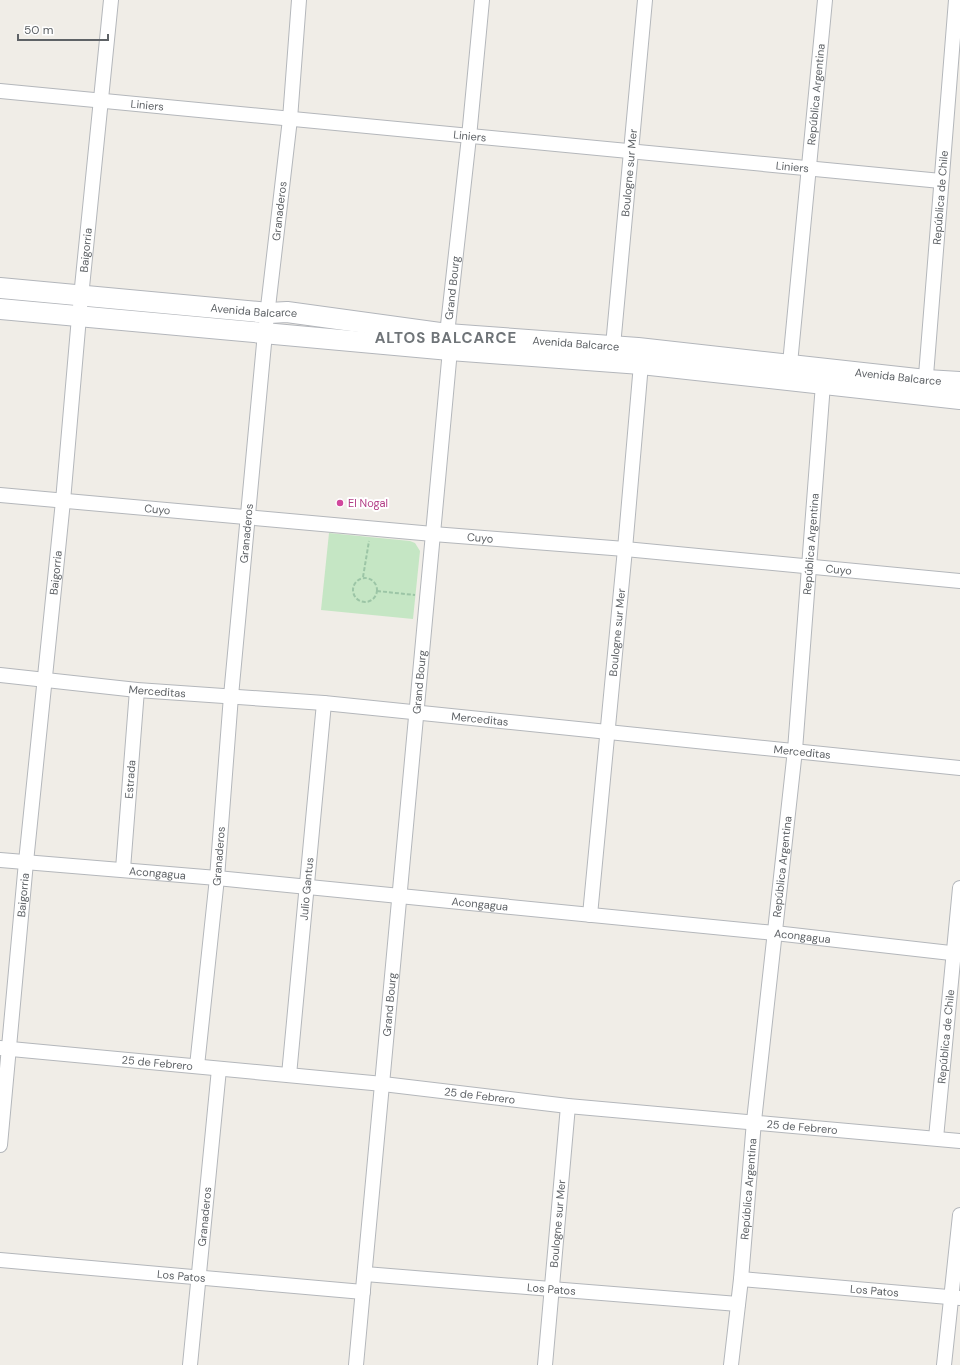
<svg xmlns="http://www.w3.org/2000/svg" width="960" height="1365" viewBox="0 0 960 1365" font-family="'DM Sans',sans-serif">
<rect width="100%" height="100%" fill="#f0ede7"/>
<path fill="#c5e6c4" d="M 329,533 L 410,541 L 415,543 L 420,551 L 413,619 L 321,610 Z"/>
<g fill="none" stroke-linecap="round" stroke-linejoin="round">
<g stroke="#b4b7bb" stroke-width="16">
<g id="minor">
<path id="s1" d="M 0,91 L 941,181"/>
<path id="s2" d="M 613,346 L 645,0"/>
<path id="s3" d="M 789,374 L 825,0"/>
<path id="s4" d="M 925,388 L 956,0"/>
<path id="s5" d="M 0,495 L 433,534 L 625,549 L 960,581"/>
<path id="s6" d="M 0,675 L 137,690 L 324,703 L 960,768"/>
<path id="s7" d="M 0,860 L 217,878 L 775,933 L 960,954"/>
<path id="s8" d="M 123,869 L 137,690"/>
<path id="s9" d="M 590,915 L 625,549 L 641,364 L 639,355"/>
<path id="s10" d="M 0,1048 L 383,1084 L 568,1106 L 960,1141"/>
<path id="s11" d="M 197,1066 L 217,878 L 231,696 L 265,333 L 290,119 L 299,0"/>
<path id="s12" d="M 289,1075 L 324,703"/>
<path id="s13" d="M 936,1138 L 960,888"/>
<path id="s14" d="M 0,1145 L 26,862 L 63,501 L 79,317 L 111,0"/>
<path id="s15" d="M 0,1260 L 363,1292"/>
<path id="s16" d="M 365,1274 L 738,1304"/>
<path id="s17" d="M 741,1279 L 960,1298"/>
<path id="s18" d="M 190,1365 L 219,1069"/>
<path id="s19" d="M 356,1365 L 450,350 L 447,334 L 469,137 L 482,0"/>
<path id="s20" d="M 545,1365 L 568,1106"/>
<path id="s21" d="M 731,1365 L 741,1279 L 754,1121 L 795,750 L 823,384 L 822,376"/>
<path d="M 944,1365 L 960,1215"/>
</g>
</g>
<g stroke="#b3b6bb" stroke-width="22">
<g id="secondary">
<path id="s22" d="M 0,288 L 269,313 L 287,312 L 447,334 L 638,348 L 926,380 L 960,382"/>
<path d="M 0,309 L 450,350 L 641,364 L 960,399"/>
</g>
</g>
<g stroke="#9cc5a6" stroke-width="2" stroke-dasharray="4 2" stroke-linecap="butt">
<path d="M 363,577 L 369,541"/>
<circle cx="365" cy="590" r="12"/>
<path d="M 377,591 L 415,595"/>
</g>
<use href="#minor" stroke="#fff" stroke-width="14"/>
<use href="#secondary" stroke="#fff" stroke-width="20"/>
</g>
<circle fill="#d1479c" stroke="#fff" stroke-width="1.5" cx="340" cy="503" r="4"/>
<g text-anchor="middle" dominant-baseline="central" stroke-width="4" stroke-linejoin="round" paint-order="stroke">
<g font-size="11" fill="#5e6266" stroke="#fff">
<text stroke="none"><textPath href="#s3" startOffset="281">República Argentina</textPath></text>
<text stroke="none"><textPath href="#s1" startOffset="148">Liniers</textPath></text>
<text stroke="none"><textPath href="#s1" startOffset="472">Liniers</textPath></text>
<text stroke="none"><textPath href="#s1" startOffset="796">Liniers</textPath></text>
<text stroke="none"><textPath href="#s2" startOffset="174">Boulogne sur Mer</textPath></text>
<text stroke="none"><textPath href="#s4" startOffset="191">República de Chile</textPath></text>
<text stroke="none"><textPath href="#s11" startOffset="859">Granaderos</textPath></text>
<text stroke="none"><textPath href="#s14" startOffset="899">Baigorria</textPath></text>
<text stroke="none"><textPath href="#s19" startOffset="1082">Grand Bourg</textPath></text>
<text stroke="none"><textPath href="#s22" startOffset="255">Avenida Balcarce</textPath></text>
<text stroke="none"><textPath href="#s22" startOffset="579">Avenida Balcarce</textPath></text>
<text stroke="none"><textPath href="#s22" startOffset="903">Avenida Balcarce</textPath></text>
<text stroke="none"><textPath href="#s5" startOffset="158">Cuyo</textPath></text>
<text stroke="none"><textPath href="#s11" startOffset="535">Granaderos</textPath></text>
<text stroke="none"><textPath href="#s5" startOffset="482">Cuyo</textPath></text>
<text stroke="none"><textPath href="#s21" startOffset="825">República Argentina</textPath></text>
<text stroke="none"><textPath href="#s5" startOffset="842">Cuyo</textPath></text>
<text stroke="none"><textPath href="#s14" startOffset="575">Baigorria</textPath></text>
<text stroke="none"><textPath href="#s9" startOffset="284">Boulogne sur Mer</textPath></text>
<text stroke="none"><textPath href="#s19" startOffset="686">Grand Bourg</textPath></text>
<text stroke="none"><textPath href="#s6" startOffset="158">Merceditas</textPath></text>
<text stroke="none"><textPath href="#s6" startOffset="482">Merceditas</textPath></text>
<text stroke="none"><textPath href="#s6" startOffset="806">Merceditas</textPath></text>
<text stroke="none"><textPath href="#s8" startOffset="90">Estrada</textPath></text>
<text stroke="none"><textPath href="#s11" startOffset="211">Granaderos</textPath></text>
<text stroke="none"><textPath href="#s21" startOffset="501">República Argentina</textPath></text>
<text stroke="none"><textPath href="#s7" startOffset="158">Acongagua</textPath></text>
<text stroke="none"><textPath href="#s12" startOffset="187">Julio Gantus</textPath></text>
<text stroke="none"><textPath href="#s14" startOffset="251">Baigorria</textPath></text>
<text stroke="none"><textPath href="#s7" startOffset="482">Acongagua</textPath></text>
<text stroke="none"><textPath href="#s7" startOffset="806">Acongagua</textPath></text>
<text stroke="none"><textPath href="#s19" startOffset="362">Grand Bourg</textPath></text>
<text stroke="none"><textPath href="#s13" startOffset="102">República de Chile</textPath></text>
<text stroke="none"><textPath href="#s10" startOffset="158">25 de Febrero</textPath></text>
<text stroke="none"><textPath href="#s10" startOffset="482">25 de Febrero</textPath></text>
<text stroke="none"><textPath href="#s10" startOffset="806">25 de Febrero</textPath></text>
<text stroke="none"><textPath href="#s21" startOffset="177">República Argentina</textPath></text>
<text stroke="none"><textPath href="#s18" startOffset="149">Granaderos</textPath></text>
<text stroke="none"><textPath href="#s20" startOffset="142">Boulogne sur Mer</textPath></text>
<text stroke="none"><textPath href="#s15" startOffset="182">Los Patos</textPath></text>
<text stroke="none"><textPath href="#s16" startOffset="187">Los Patos</textPath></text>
<text stroke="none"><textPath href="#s17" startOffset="134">Los Patos</textPath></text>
</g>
<g font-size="11" fill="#b23c85" stroke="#fff" text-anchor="start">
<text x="348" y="503">El Nogal</text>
</g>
<g font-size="15" font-weight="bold" letter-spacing="1" fill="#6f7478" stroke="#fff">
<text x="446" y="338">ALTOS BALCARCE</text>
</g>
</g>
<path d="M18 34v6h90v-6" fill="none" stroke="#5e6266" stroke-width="2"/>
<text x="24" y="34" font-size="12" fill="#5e6266" stroke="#ffffff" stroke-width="3" paint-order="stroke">50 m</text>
</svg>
